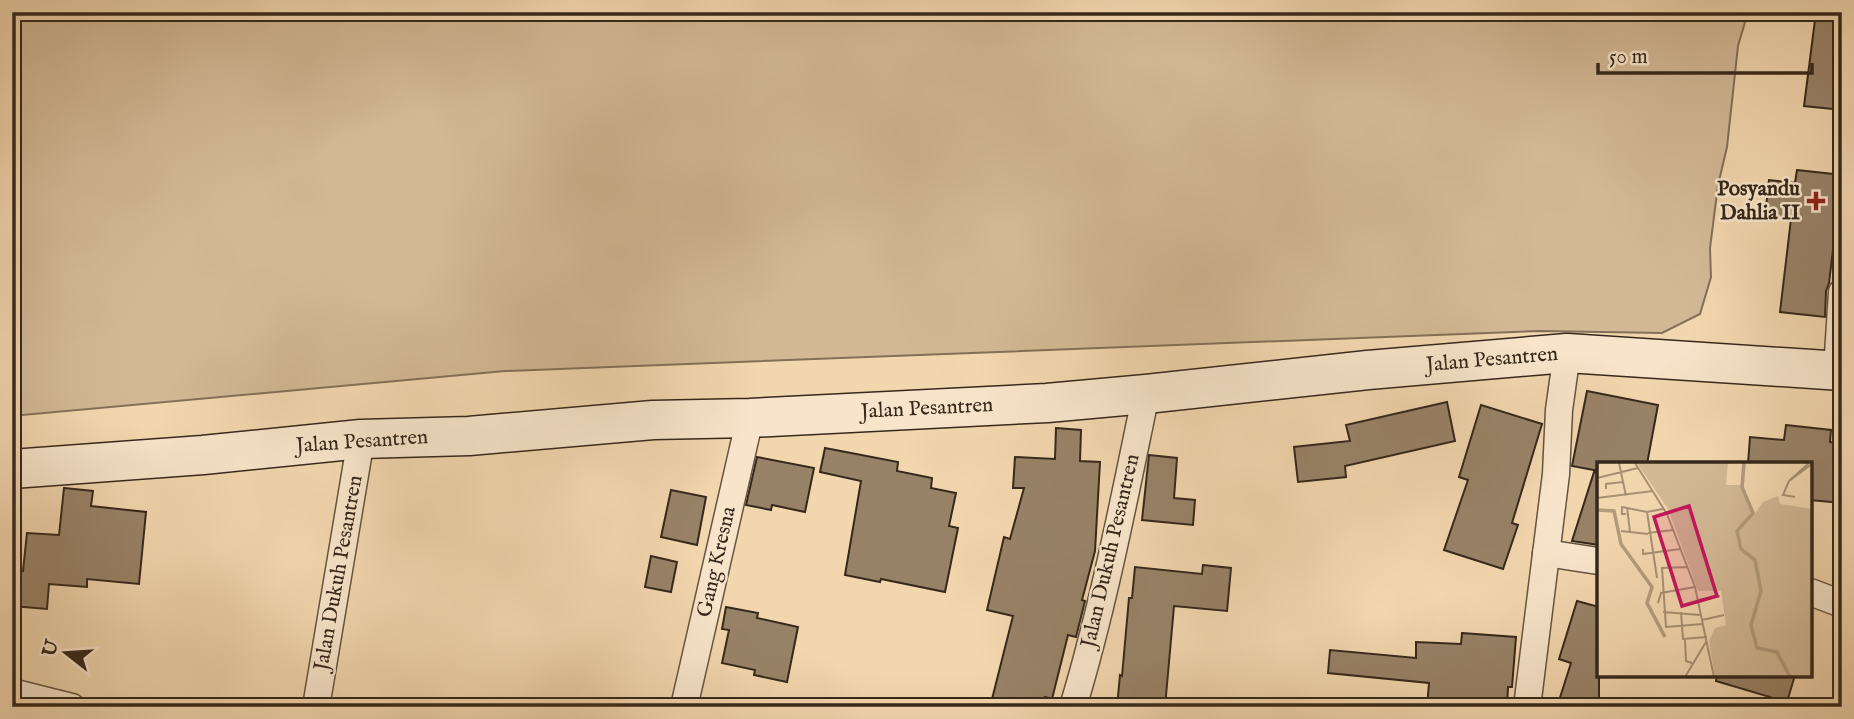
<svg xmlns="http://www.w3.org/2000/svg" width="1854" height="719" viewBox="0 0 1854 719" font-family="'IM FELL English',serif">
<rect width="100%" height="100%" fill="#f2d6ae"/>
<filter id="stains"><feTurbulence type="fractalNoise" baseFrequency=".00286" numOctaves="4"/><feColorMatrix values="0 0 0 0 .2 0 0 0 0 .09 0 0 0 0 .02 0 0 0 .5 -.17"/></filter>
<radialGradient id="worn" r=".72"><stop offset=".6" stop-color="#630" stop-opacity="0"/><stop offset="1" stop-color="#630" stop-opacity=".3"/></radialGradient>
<path fill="#d2b895" stroke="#847058" stroke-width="2" d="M 12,12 L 1748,12 L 1738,46 L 1727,147 L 1718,185 L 1710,248 L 1711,277 L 1700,314 L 1662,333 L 1540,331 L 505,371 L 12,416 Z"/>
<g fill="#988267" stroke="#36281b" stroke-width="2">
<path d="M 1816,12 L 1842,12 L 1842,110 L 1804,106 Z"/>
<path d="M 1797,170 L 1842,175 L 1829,283 L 1826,291 L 1825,317 L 1780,312 L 1791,219 L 1765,216 L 1769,180 L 1795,183 Z"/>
<path d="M 1587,391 L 1658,405 L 1647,464 L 1599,464 L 1599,471 L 1572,466 Z"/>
<path d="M 1447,402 L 1455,441 L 1345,466 L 1346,477 L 1298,482 L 1294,447 L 1350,441 L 1346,425 Z"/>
<path d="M 1481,405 L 1542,424 L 1512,523 L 1518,525 L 1503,569 L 1444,550 L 1468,480 L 1459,477 Z"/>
<path d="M 1786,425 L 1831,430 L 1830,442 L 1842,443 L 1842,503 L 1810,500 L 1810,464 L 1748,464 L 1750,437 L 1784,440 Z"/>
<path d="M 1056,428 L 1081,430 L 1080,461 L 1100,462 L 1095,551 L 1082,600 L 1085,601 L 1076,637 L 1068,635 L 1052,699 L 1045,697 L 1042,707 L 990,707 L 1013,616 L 987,610 L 1004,537 L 1010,539 L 1024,488 L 1013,488 L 1015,457 L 1055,459 Z"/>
<path d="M 825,448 L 898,462 L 897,471 L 932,478 L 931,488 L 956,493 L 949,526 L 958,528 L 945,592 L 881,579 L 880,582 L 845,575 L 861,481 L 820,472 Z"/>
<path d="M 1149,455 L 1177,458 L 1174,498 L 1195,500 L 1193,525 L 1142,520 Z"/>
<path d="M 757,457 L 814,468 L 805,512 L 772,505 L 771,510 L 746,505 Z"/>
<path d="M 1594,472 L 1599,473 L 1599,545 L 1572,541 Z"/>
<path d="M 64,488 L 93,491 L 91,506 L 146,512 L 139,584 L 87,579 L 87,587 L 49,584 L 47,609 L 12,606 L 12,570 L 23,571 L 27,533 L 59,535 Z"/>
<path d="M 671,490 L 706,497 L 697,545 L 661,537 Z"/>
<path d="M 651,556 L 677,562 L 671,592 L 645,587 Z"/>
<path d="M 1203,565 L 1231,568 L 1227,611 L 1174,606 L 1165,707 L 1117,707 L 1120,675 L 1122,676 L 1129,598 L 1132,598 L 1135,567 L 1202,574 Z"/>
<path d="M 1577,601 L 1599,607 L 1599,707 L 1557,707 L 1571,663 L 1559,659 Z"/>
<path d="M 726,607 L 758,613 L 757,618 L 798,627 L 787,682 L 754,675 L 755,670 L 722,663 L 729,630 L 722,629 Z"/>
<path d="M 1462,633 L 1516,637 L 1512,687 L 1508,687 L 1507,707 L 1427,707 L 1429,683 L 1328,673 L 1330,650 L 1416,658 L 1416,642 L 1461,644 Z"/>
<path d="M 1717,675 L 1795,675 L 1787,702 L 1716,681 Z"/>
</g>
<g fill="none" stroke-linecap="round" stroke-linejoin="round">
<g stroke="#655440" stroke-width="29">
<g id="minor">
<path d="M 1837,370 L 1842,292"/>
<path d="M 1546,553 L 1598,561"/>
<path d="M 1810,592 L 1842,604"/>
<path d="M 12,692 L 72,707"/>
<path d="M 316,707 L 361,439"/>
<path d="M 684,707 L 750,418"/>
<path d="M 1073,707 C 1104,604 1124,499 1146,394"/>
<path d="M 1527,707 L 1556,474 L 1559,410 L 1567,353"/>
</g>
</g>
<g stroke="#36281b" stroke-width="41">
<path id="secondary" d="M 12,469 L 203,455 L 361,439 L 469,436 L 653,420 L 750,418 L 1047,403 L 1146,394 L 1368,370 L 1567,353 L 1842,371"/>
</g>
<use href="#minor" stroke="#f7e4ca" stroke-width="26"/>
<use href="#secondary" stroke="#f7e4ca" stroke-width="38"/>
</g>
<path fill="#8f2418" stroke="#f7e4ca" stroke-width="2.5" d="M1812.5 190.5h7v7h7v7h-7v7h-7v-7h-7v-7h7z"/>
<g text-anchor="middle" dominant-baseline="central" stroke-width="5" stroke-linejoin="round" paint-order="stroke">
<g font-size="21" font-weight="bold" fill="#36281b" stroke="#f7e4ca" text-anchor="end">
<text x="1800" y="189">Posyandu<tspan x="1800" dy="24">Dahlia II</tspan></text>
</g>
<g font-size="21" fill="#36281b" stroke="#f7e4ca">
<text transform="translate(1492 360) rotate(-5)">Jalan Pesantren</text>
<text transform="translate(927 409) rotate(-3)">Jalan Pesantren</text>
<text transform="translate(362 442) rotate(-4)">Jalan Pesantren</text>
<text transform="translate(1111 551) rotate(-77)">Jalan Dukuh Pesantren</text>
<text transform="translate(717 562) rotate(-77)">Gang Kresna</text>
<text transform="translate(339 573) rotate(-80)">Jalan Dukuh Pesantren</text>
</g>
</g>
<g transform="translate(1597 462)">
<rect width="215" height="215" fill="#f2d6ae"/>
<path d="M 40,1 L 131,1 L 129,23 L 143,23 L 157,53 L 166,40 L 181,34 L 183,42 L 215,47 L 215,215 L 118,215 L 112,179 L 118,166 L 129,163 L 124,129 L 101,129 L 71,47 Z" fill="#d2b895"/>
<path fill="none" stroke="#b29b7c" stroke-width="3.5" d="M 147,1 L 145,25 L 156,51 L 140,69 L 144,87 L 158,98 L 164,129 L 154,163 L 160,186 L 180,190 L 193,215M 0,48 L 17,49 L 24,82 L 55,125 L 50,141 L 68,175"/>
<path fill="none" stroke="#a79073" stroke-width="2" d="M 22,1 L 29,34M 38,1 L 70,52 L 98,125 L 117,215M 212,1 L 192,19 L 215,2M 0,16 L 41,6M 192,19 L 186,33 L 198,35M 9,27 L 9,22 L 26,20M 0,36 L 56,29M 30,45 L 33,70M 50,50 L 60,116M 29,52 L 25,52 L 25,45 L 50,50 L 66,47M 24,69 L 51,72M 51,71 L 76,68M 46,87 L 46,92 L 83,87M 64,106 L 90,105M 65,106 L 69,165 L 106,162M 101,138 L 123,134M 61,141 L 64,131 L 98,125M 66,150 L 103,153M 84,150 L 86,177 L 110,175M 105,158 L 127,153M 88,178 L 89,199 L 95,201M 88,215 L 109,180"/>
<path fill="#c2185b" fill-opacity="0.15" stroke="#c2185b" stroke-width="3.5" d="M 92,44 L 120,134 L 85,144 L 57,55 Z"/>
<rect width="215" height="215" fill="none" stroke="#36281b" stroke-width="3.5"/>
</g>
<rect width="1854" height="719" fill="none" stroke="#f2d6ae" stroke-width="42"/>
<rect x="14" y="14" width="1826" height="691" fill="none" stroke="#36281b" stroke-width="3.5"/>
<rect x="21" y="21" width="1812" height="677" fill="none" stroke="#36281b" stroke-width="2"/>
<g transform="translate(66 653) rotate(287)" stroke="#f7e4ca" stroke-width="5" paint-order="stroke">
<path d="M0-5L12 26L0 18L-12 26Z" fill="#36281b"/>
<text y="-10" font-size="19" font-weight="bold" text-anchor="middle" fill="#36281b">U</text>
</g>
<path d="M1598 63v10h214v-10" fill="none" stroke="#36281b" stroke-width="3.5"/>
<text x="1609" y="63" font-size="21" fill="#36281b" stroke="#f7e4ca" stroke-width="5" paint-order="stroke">50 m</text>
<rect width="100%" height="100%" filter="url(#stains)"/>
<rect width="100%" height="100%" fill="url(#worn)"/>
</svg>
